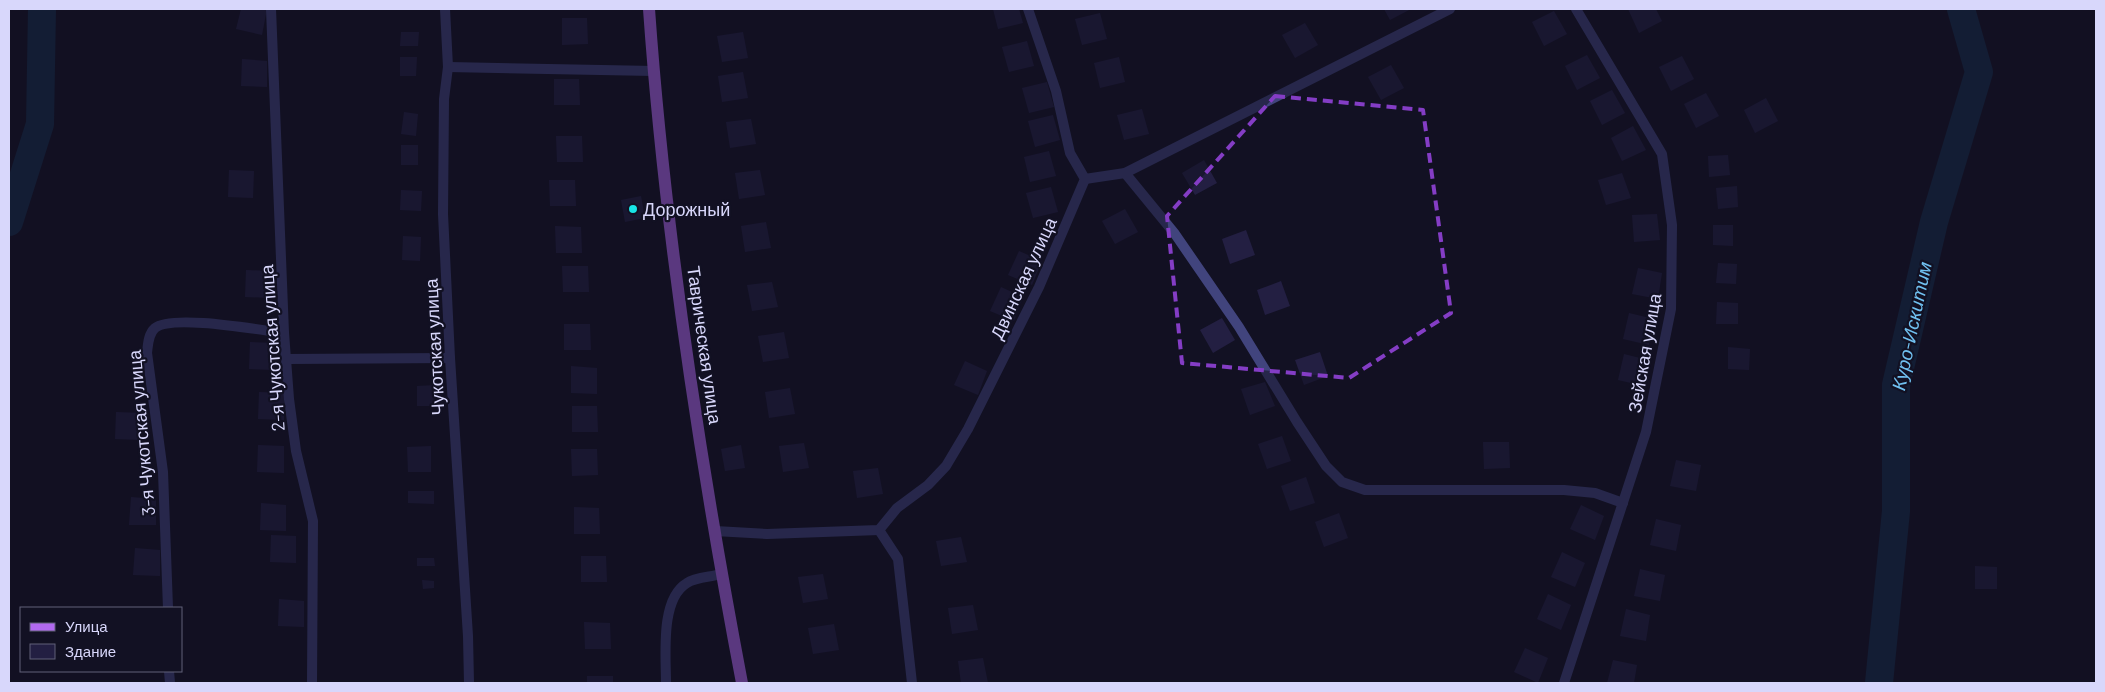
<svg xmlns="http://www.w3.org/2000/svg" width="2105" height="692" viewBox="0 0 2105 692" font-family="Barlow,sans-serif">
<rect width="100%" height="100%" fill="#121123"/>
<g fill="none" stroke-linecap="round" stroke-linejoin="round">
<g stroke="#152d49" stroke-width="28">
<path d="M 9,222 L 40,124 L 42,9"/>
<path d="M 1879,683 L 1896,511 L 1896,385 L 1934,222 L 1979,72 L 1961,9"/>
</g>
</g>
<g fill="#231f42">
<path d="M 241,9 L 267,9 L 262,35 L 236,29 Z"/>
<path d="M 993,9 L 1019,9 L 1023,23 L 998,29 Z"/>
<path d="M 1384,9 L 1411,9 L 1390,20 Z"/>
<path d="M 1628,9 L 1656,9 L 1662,21 L 1639,33 Z"/>
<path d="M 1554,11 L 1567,34 L 1544,46 L 1532,22 Z"/>
<path d="M 1100,13 L 1107,39 L 1082,45 L 1075,19 Z"/>
<path d="M 562,18 L 587,18 L 588,44 L 562,45 Z"/>
<path d="M 1305,23 L 1318,45 L 1295,58 L 1282,35 Z"/>
<path d="M 401,32 L 419,32 L 418,46 L 400,46 Z"/>
<path d="M 743,32 L 748,58 L 722,62 L 717,36 Z"/>
<path d="M 1027,41 L 1034,66 L 1009,72 L 1002,47 Z"/>
<path d="M 1587,55 L 1600,78 L 1577,90 L 1565,66 Z"/>
<path d="M 1682,56 L 1694,79 L 1671,91 L 1659,67 Z"/>
<path d="M 400,57 L 417,57 L 416,76 L 400,76 Z"/>
<path d="M 1119,57 L 1125,82 L 1100,88 L 1094,63 Z"/>
<path d="M 242,59 L 267,61 L 267,87 L 241,86 Z"/>
<path d="M 1391,65 L 1404,88 L 1381,100 L 1368,77 Z"/>
<path d="M 743,72 L 748,98 L 722,102 L 718,76 Z"/>
<path d="M 554,79 L 579,79 L 580,105 L 554,105 Z"/>
<path d="M 1047,82 L 1054,107 L 1029,113 L 1022,88 Z"/>
<path d="M 1612,90 L 1625,113 L 1602,125 L 1590,101 Z"/>
<path d="M 1706,93 L 1719,116 L 1696,128 L 1684,104 Z"/>
<path d="M 1766,98 L 1778,121 L 1755,133 L 1744,110 Z"/>
<path d="M 1142,109 L 1149,134 L 1124,140 L 1117,115 Z"/>
<path d="M 404,112 L 418,114 L 416,136 L 401,134 Z"/>
<path d="M 1053,115 L 1060,140 L 1035,147 L 1028,121 Z"/>
<path d="M 751,119 L 756,144 L 730,148 L 726,122 Z"/>
<path d="M 1633,126 L 1646,150 L 1622,161 L 1611,138 Z"/>
<path d="M 556,136 L 582,136 L 583,162 L 557,162 Z"/>
<rect x="401" y="145" width="17" height="20"/>
<path d="M 1049,151 L 1056,176 L 1030,182 L 1024,157 Z"/>
<path d="M 1728,155 L 1730,175 L 1709,177 L 1708,156 Z"/>
<path d="M 1204,160 L 1217,183 L 1195,195 L 1182,173 Z"/>
<path d="M 229,170 L 254,171 L 253,198 L 228,197 Z"/>
<path d="M 760,170 L 765,195 L 739,199 L 735,173 Z"/>
<path d="M 1622,173 L 1631,198 L 1606,205 L 1598,180 Z"/>
<path d="M 549,180 L 575,180 L 576,206 L 550,206 Z"/>
<path d="M 1737,186 L 1738,207 L 1718,209 L 1716,188 Z"/>
<path d="M 1051,187 L 1058,212 L 1033,218 L 1026,193 Z"/>
<path d="M 401,190 L 422,191 L 421,211 L 400,210 Z"/>
<path d="M 641,196 L 645,218 L 625,222 L 621,200 Z"/>
<path d="M 1125,209 L 1138,232 L 1115,244 L 1102,221 Z"/>
<path d="M 1657,214 L 1660,240 L 1634,242 L 1632,215 Z"/>
<path d="M 766,222 L 771,248 L 745,252 L 741,226 Z"/>
<path d="M 1713,225 L 1733,225 L 1733,246 L 1713,245 Z"/>
<path d="M 555,226 L 581,227 L 582,253 L 556,253 Z"/>
<path d="M 1246,230 L 1255,255 L 1230,264 L 1222,239 Z"/>
<path d="M 403,236 L 421,237 L 420,261 L 402,260 Z"/>
<path d="M 1019,251 L 1042,261 L 1032,285 L 1008,275 Z"/>
<path d="M 1718,263 L 1737,264 L 1736,284 L 1716,283 Z"/>
<path d="M 562,266 L 588,266 L 589,292 L 563,292 Z"/>
<path d="M 1638,268 L 1662,273 L 1658,299 L 1632,294 Z"/>
<path d="M 246,270 L 272,271 L 271,298 L 245,297 Z"/>
<path d="M 1281,281 L 1290,306 L 1265,315 L 1257,290 Z"/>
<path d="M 772,282 L 778,307 L 752,311 L 747,285 Z"/>
<path d="M 1001,287 L 1023,297 L 1014,321 L 990,311 Z"/>
<path d="M 1717,302 L 1738,303 L 1738,324 L 1716,324 Z"/>
<path d="M 1629,313 L 1654,319 L 1649,345 L 1623,339 Z"/>
<path d="M 1222,318 L 1235,340 L 1213,353 L 1200,330 Z"/>
<path d="M 564,324 L 590,324 L 591,350 L 564,350 Z"/>
<path d="M 784,332 L 789,358 L 763,362 L 758,336 Z"/>
<path d="M 250,342 L 276,343 L 275,370 L 249,369 Z"/>
<path d="M 1728,347 L 1750,349 L 1749,370 L 1728,369 Z"/>
<path d="M 1320,352 L 1328,376 L 1304,385 L 1295,360 Z"/>
<path d="M 1624,354 L 1648,360 L 1644,386 L 1618,380 Z"/>
<path d="M 965,361 L 987,371 L 978,395 L 954,385 Z"/>
<path d="M 571,366 L 597,368 L 597,394 L 571,393 Z"/>
<path d="M 1265,382 L 1275,406 L 1250,415 L 1241,389 Z"/>
<path d="M 436,385 L 436,406 L 417,406 L 417,386 Z"/>
<path d="M 790,388 L 795,414 L 769,418 L 765,392 Z"/>
<path d="M 259,392 L 284,393 L 284,420 L 258,419 Z"/>
<path d="M 572,406 L 597,406 L 598,432 L 572,432 Z"/>
<path d="M 116,412 L 142,413 L 141,440 L 115,439 Z"/>
<path d="M 1282,436 L 1291,461 L 1267,469 L 1258,444 Z"/>
<path d="M 1483,442 L 1509,442 L 1510,468 L 1484,469 Z"/>
<path d="M 804,443 L 809,468 L 783,472 L 779,446 Z"/>
<path d="M 258,445 L 284,446 L 284,473 L 257,472 Z"/>
<path d="M 741,445 L 745,468 L 725,471 L 721,449 Z"/>
<path d="M 431,446 L 431,472 L 408,472 L 407,447 Z"/>
<path d="M 571,449 L 597,449 L 598,475 L 572,476 Z"/>
<path d="M 1676,460 L 1701,465 L 1696,491 L 1670,486 Z"/>
<path d="M 878,468 L 883,494 L 857,498 L 853,471 Z"/>
<path d="M 1306,477 L 1315,503 L 1290,511 L 1281,486 Z"/>
<path d="M 408,491 L 434,491 L 434,504 L 408,503 Z"/>
<path d="M 131,497 L 156,499 L 156,525 L 129,525 Z"/>
<path d="M 261,503 L 286,505 L 286,531 L 260,530 Z"/>
<path d="M 1581,505 L 1604,516 L 1595,540 L 1570,529 Z"/>
<path d="M 574,507 L 599,508 L 600,534 L 574,534 Z"/>
<path d="M 1339,513 L 1348,538 L 1324,547 L 1315,522 Z"/>
<path d="M 1656,519 L 1681,525 L 1676,551 L 1650,545 Z"/>
<path d="M 271,535 L 296,536 L 296,563 L 270,562 Z"/>
<path d="M 961,537 L 967,562 L 941,566 L 936,541 Z"/>
<path d="M 135,548 L 160,550 L 160,576 L 133,575 Z"/>
<path d="M 1562,552 L 1585,563 L 1575,587 L 1551,577 Z"/>
<path d="M 581,556 L 606,556 L 607,582 L 581,582 Z"/>
<path d="M 417,558 L 434,558 L 435,566 L 417,566 Z"/>
<path d="M 1975,566 L 1997,567 L 1997,589 L 1975,589 Z"/>
<path d="M 1640,569 L 1665,575 L 1660,601 L 1634,596 Z"/>
<path d="M 823,574 L 828,599 L 803,603 L 798,577 Z"/>
<path d="M 422,580 L 434,581 L 434,588 L 423,589 Z"/>
<path d="M 1548,594 L 1571,605 L 1561,630 L 1537,619 Z"/>
<path d="M 279,599 L 304,601 L 304,627 L 278,626 Z"/>
<path d="M 973,605 L 978,630 L 952,634 L 948,608 Z"/>
<path d="M 1626,609 L 1650,615 L 1646,641 L 1620,636 Z"/>
<path d="M 584,622 L 610,623 L 611,649 L 585,649 Z"/>
<path d="M 834,624 L 839,650 L 813,654 L 808,628 Z"/>
<path d="M 1525,648 L 1548,658 L 1538,683 L 1514,672 Z"/>
<path d="M 983,658 L 988,683 L 961,683 L 958,661 Z"/>
<path d="M 1613,660 L 1637,665 L 1634,683 L 1607,683 Z"/>
<rect x="587" y="676" width="26" height="7"/>
</g>
<g fill="none" stroke-linecap="round" stroke-linejoin="round">
<g stroke="#41447d" stroke-width="10">
<path d="M 271,9 L 284,333 L 289,399 L 296,451 L 313,521 L 312,683"/>
<path d="M 445,9 L 448,67 L 444,99 L 443,214 L 450,358 L 468,636 L 469,683"/>
<path d="M 448,67 L 654,71"/>
<path d="M 1125,173 L 1175,234 L 1239,327 L 1297,422 L 1326,466 L 1342,482 L 1365,490 L 1564,490 L 1595,493 L 1623,503"/>
<path d="M 1085,179 L 1125,173 L 1450,9"/>
<path d="M 287,359 L 450,358"/>
<path d="M 879,530 L 898,559 L 912,683"/>
<path d="M 715,531 L 767,534 L 879,530 L 897,508 L 928,485 L 946,466 L 968,429 L 1039,287 L 1085,179 L 1070,153 L 1056,91 L 1028,9"/>
<path d="M 168,608 L 163,472 L 147,353 C 148,345 148,334 155,328 C 172,314 259,330 284,333"/>
<path d="M 169,671 L 170,683"/>
<path d="M 666,683 C 666,655 660,599 687,583 C 695,577 711,577 721,574"/>
<path d="M 1564,683 L 1646,432 L 1671,309 L 1672,225 L 1662,154 L 1576,9"/>
</g>
<path stroke="#b169ef" stroke-width="12" d="M 649,9 C 665,234 700,462 742,683"/>
</g>
<path d="M0 0H2105V692H0ZM 1275,96 L 1423,110 L 1451,313 L 1349,378 L 1182,363 L 1167,216 Z" fill="#121123" fill-opacity=".55" fill-rule="evenodd"/>
<path fill="none" stroke="#843dc5" stroke-width="4" stroke-dasharray="10 6" stroke-linejoin="round" d="M 1275,96 L 1423,110 L 1451,313 L 1349,378 L 1182,363 L 1167,216 Z"/>
<circle fill="#18e4e6" stroke="#121123" stroke-width="2" cx="633" cy="209" r="5"/>
<g text-anchor="middle" dominant-baseline="central" stroke-width="4.5" stroke-linejoin="round" paint-order="stroke">
<g font-size="18" fill="#d8d7fb" stroke="#121123" text-anchor="start">
<text x="643" y="209">Дорожный</text>
</g>
<g font-size="18" fill="#d8d7fb" stroke="#121123">
<text transform="translate(1023 278) rotate(-65)">Двинская улица</text>
<text transform="translate(705 345) rotate(82)">Таврическая улица</text>
<text transform="translate(434 347) rotate(-93)">Чукотская улица</text>
<text transform="translate(272 348) rotate(-94)">2-я Чукотская улица</text>
<text transform="translate(1644 353) rotate(-80)">Зейская улица</text>
<text transform="translate(141 433) rotate(-95)">3-я Чукотская улица</text>
</g>
<g font-size="19" font-style="italic" fill="#70c0f0" stroke="#121123">
<text transform="translate(1911 326) rotate(-78)">Куро-Искитим</text>
</g>
</g>
<rect width="2105" height="692" fill="none" stroke="#d8d7fb" stroke-width="20"/>
<rect x="20" y="607" width="162" height="65" fill="#121123" stroke="#616079"/>
<rect x="30" y="623" width="25" height="8" fill="#b169ef" stroke="#616079"/>
<text x="65" y="632" font-size="15" fill="#d8d7fb">Улица</text>
<rect x="30" y="644" width="25" height="15" fill="#231f42" stroke="#616079"/>
<text x="65" y="657" font-size="15" fill="#d8d7fb">Здание</text>
</svg>
